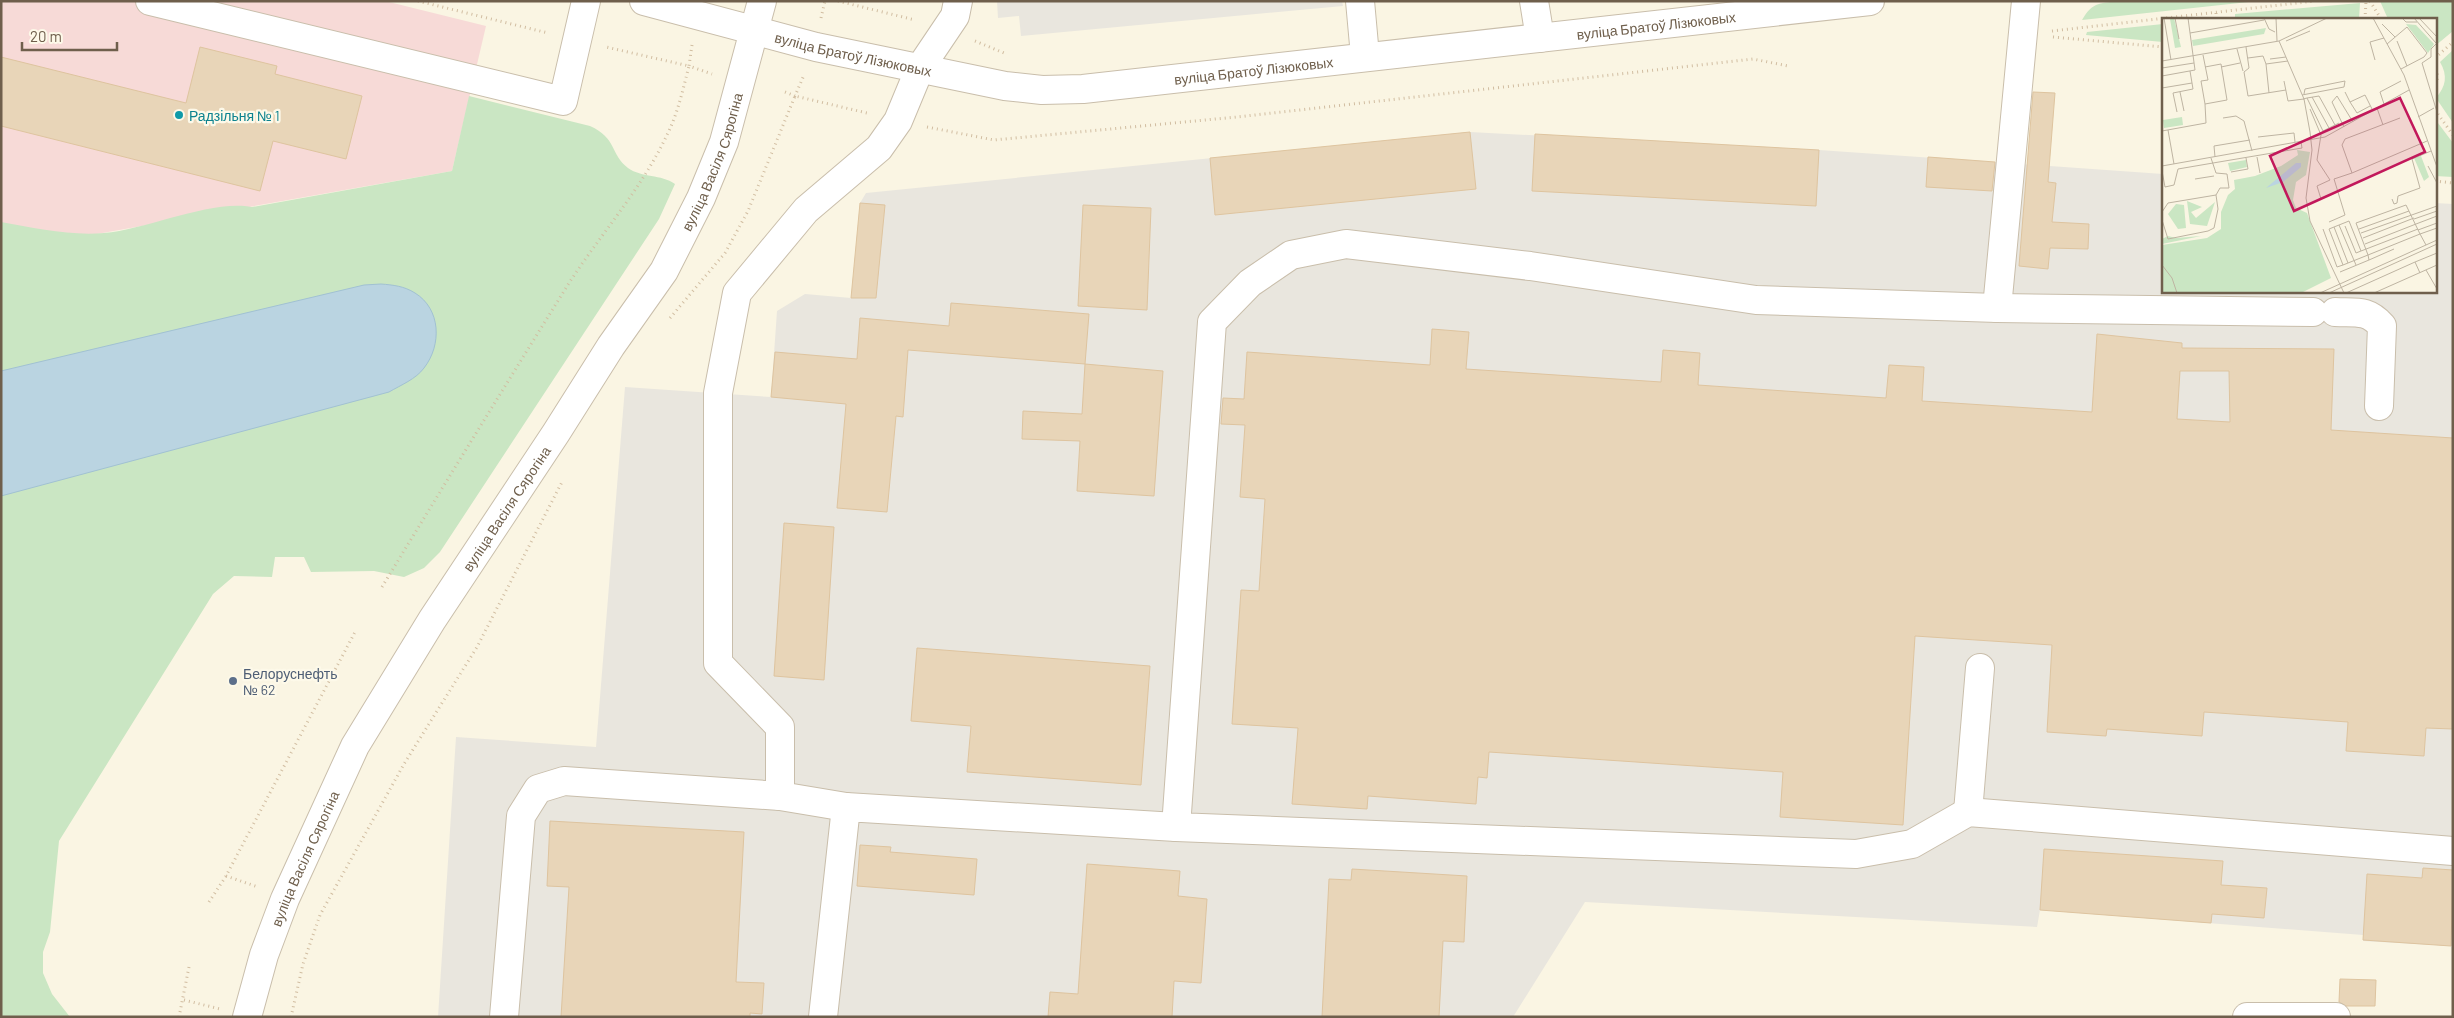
<svg xmlns="http://www.w3.org/2000/svg" width="2454" height="1018" viewBox="0 0 2454 1018" font-family="Barlow,sans-serif">
<rect width="100%" height="100%" fill="#faf5e3"/>
<g fill="#e9e6de">
<path d="M 997,1 L 1342,1 L 1343,6 L 1021,36 L 1019,16 L 998,18 Z"/>
<path d="M 1470,132 L 1819,150 L 2163,174 L 2163,291 L 2435,291 L 2435,203 L 2453,204 L 2451,946 L 2363,941 L 2363,935 L 2040,910 L 2037,927 L 1585,902 L 1513,1017 L 438,1017 L 456,737 L 596,747 L 625,387 L 771,397 L 777,311 L 805,294 L 851,298 L 860,203 L 866,193 Z"/>
</g>
<path fill="#f7dad7" d="M 1,1 L 385,1 L 486,26 L 452,171 L 1,251 Z"/>
<g fill="#cae6c3">
<path d="M 2122,1 L 2258,1 L 2082,20 C 2093,1 2101,3 2122,1 Z"/>
<path d="M 2380,1 L 2453,1 L 2453,31 L 2435,46 L 2435,19 L 2388,19 Z"/>
<path d="M 2360,3 L 2359,19 L 2235,19 L 2235,14 Z"/>
<path d="M 2163,24 L 2163,42 L 2086,35 L 2087,32 Z"/>
<path d="M 2453,50 L 2453,123 L 2436,98 C 2446,86 2448,76 2440,62 Z"/>
<path d="M 469,96 L 590,126 C 617,138 610,154 628,168 C 642,178 661,174 675,184 L 659,219 L 440,552 L 424,568 L 404,577 L 374,571 L 311,572 L 304,557 L 275,557 L 272,577 L 234,576 L 213,594 L 59,841 L 50,932 L 43,952 L 43,973 L 52,994 L 70,1017 L 1,1017 L 1,222 C 35,228 70,236 104,233 C 148,229 212,199 252,207 L 452,171 Z"/>
<path d="M 2435,119 L 2453,143 L 2453,177 L 2435,176 Z"/>
</g>
<path fill="#bad4e1" stroke="#a1c1d2" d="M 381,284 C 393,285 404,286 415,293 C 441,309 442,345 424,368 C 416,379 401,385 389,392 L 1,496 L 1,371 L 364,285 Z"/>
<g fill="#e8d5b8" stroke="#dec49f" fill-rule="evenodd">
<path d="M 200,47 L 277,66 L 275,74 L 362,96 L 346,159 L 273,141 L 260,191 L 1,126 L 1,57 L 186,103 Z"/>
<path d="M 2033,92 L 2055,93 L 2048,182 L 2056,183 L 2052,222 L 2089,224 L 2088,249 L 2050,248 L 2048,269 L 2019,266 Z"/>
<path d="M 1470,132 L 1476,189 L 1215,215 L 1210,158 Z"/>
<path d="M 1535,134 L 1819,150 L 1816,206 L 1532,191 Z"/>
<path d="M 1928,157 L 1995,162 L 1992,191 L 1926,187 Z"/>
<path d="M 860,203 L 885,205 L 876,298 L 851,298 Z"/>
<path d="M 1083,205 L 1151,208 L 1147,310 L 1078,306 Z"/>
<path d="M 951,303 L 1089,314 L 1085,364 L 908,350 L 903,417 L 896,416 L 887,512 L 837,508 L 846,404 L 771,397 L 775,352 L 857,359 L 860,318 L 949,326 Z"/>
<path d="M 1432,329 L 1469,332 L 1466,369 L 1661,382 L 1663,350 L 1700,353 L 1698,385 L 1886,398 L 1889,365 L 1924,367 L 1922,401 L 2092,412 L 2097,334 L 2182,343 L 2182,348 L 2334,349 L 2331,430 L 2453,438 L 2453,729 L 2426,728 L 2424,756 L 2346,751 L 2348,722 L 2204,712 L 2202,736 L 2107,729 L 2106,736 L 2047,732 L 2052,645 L 1915,636 L 1903,825 L 1780,817 L 1783,772 L 1489,752 L 1487,778 L 1478,777 L 1476,804 L 1368,796 L 1367,809 L 1292,804 L 1298,728 L 1232,724 L 1241,590 L 1259,591 L 1265,499 L 1240,497 L 1245,425 L 1221,424 L 1223,398 L 1244,399 L 1247,352 L 1430,365 ZM 2180,371 L 2229,371 L 2230,422 L 2177,419 Z"/>
<path d="M 1085,364 L 1163,371 L 1154,496 L 1077,491 L 1080,441 L 1022,439 L 1023,411 L 1082,414 Z"/>
<path d="M 784,523 L 834,527 L 824,680 L 774,676 Z"/>
<path d="M 917,648 L 1150,666 L 1141,785 L 967,772 L 971,726 L 911,721 Z"/>
<path d="M 550,821 L 744,832 L 736,982 L 764,983 L 762,1014 L 750,1013 L 750,1017 L 561,1017 L 569,887 L 547,886 Z"/>
<path d="M 860,845 L 891,847 L 890,852 L 977,859 L 974,895 L 857,886 Z"/>
<path d="M 2044,849 L 2223,861 L 2221,885 L 2267,888 L 2264,918 L 2212,914 L 2211,923 L 2040,910 Z"/>
<path d="M 1087,864 L 1180,871 L 1178,896 L 1207,899 L 1201,983 L 1174,981 L 1172,1017 L 1048,1017 L 1050,992 L 1078,994 Z"/>
<path d="M 2423,868 L 2453,870 L 2451,946 L 2363,940 L 2367,874 L 2422,878 Z"/>
<path d="M 1352,869 L 1467,876 L 1464,942 L 1443,941 L 1439,1017 L 1322,1017 L 1329,879 L 1351,880 Z"/>
<path d="M 2340,979 L 2376,980 L 2375,1006 L 2346,1006 L 2339,1002 Z"/>
</g>
<g fill="none" stroke-linecap="round" stroke-linejoin="round">
<g stroke="#c9beab" stroke-width="30">
<g id="minor">
<path d="M 150,1 L 563,101 L 586,1"/>
<path id="s1" d="M 644,1 L 816,47 L 1005,86 L 1042,90 L 1083,89 L 1870,1"/>
<path d="M 1360,1 L 1365,56"/>
<path d="M 1534,1 L 1540,38"/>
<path d="M 1997,308 L 2026,1"/>
<path d="M 2313,312 L 1997,308 L 1756,300 L 1530,266 L 1346,244 L 1291,255 L 1250,283 L 1212,322 L 1176,827 L 1856,854 L 1912,844 L 1968,812 L 2453,851"/>
<path d="M 2335,312 C 2356,313 2367,309 2382,326 L 2379,406"/>
<path d="M 780,796 L 780,727 L 718,663 L 718,393 L 737,293 L 806,210 L 879,148 L 898,121 L 920,68 L 955,16 L 958,1"/>
<path d="M 1968,812 L 1980,668"/>
<path id="s2" d="M 247,1017 L 264,955 L 285,899 L 355,746 L 432,620 L 556,433 L 611,346 L 664,271 L 701,198 L 724,142 L 762,1"/>
<path d="M 504,1017 L 521,816 L 538,789 L 564,781 L 780,796 L 846,807"/>
<path d="M 823,1017 L 846,807 L 1176,827"/>
<path d="M 2247,1017 L 2336,1017"/>
</g>
</g>
<g stroke="#d1bda1" stroke-width="3" stroke-dasharray="1 4" stroke-linecap="butt">
<path d="M 418,1 L 548,33"/>
<path d="M 838,1 L 915,20"/>
<path d="M 2370,1 L 2381,19"/>
<path d="M 821,18 L 825,1"/>
<path d="M 2216,19 L 2216,13"/>
<path d="M 2365,19 L 2366,1"/>
<path d="M 2052,31 L 2315,1"/>
<path d="M 2053,37 L 2163,47"/>
<path d="M 975,41 L 1004,53"/>
<path d="M 692,45 L 689,66 L 712,74"/>
<path d="M 2435,58 L 2453,42"/>
<path d="M 2435,64 L 2438,77 L 2435,85"/>
<path d="M 785,92 L 795,96 L 804,75"/>
<path d="M 2435,110 L 2453,135"/>
<path d="M 927,127 L 994,140 L 1237,117 L 1753,59 L 1788,66"/>
<path d="M 2435,181 L 2453,183"/>
<path d="M 670,318 L 725,253 L 748,211 L 795,96 L 867,113"/>
<path d="M 382,587 C 444,485 506,384 569,283 C 601,234 642,188 667,135 C 678,113 683,89 689,66 L 606,47"/>
<path d="M 226,876 L 258,887"/>
<path d="M 209,902 L 226,876 L 355,632"/>
<path d="M 184,1000 L 220,1009"/>
<path d="M 179,1017 L 189,967"/>
<path d="M 291,1017 L 303,964 L 320,915 L 404,764 L 477,647 L 563,480"/>
</g>
<use href="#minor" stroke="#fff" stroke-width="28"/>
</g>
<circle fill="#0f9aa8" stroke="#fdf9e9" stroke-width="2" cx="179" cy="115" r="5"/>
<circle fill="#5c6f8a" stroke="#fdf9e9" stroke-width="2" cx="233" cy="681" r="5"/>
<g text-anchor="middle" dominant-baseline="central" stroke-width="4.5" stroke-linejoin="round" paint-order="stroke">
<g font-size="14" fill="#6f5f4c" stroke="#fdf9e9">
<text stroke="none"><textPath href="#s1" startOffset="1026">вуліца Братоў Лізюковых</textPath></text>
<text stroke="none"><textPath href="#s1" startOffset="216">вуліца Братоў Лізюковых</textPath></text>
<text stroke="none"><textPath href="#s1" startOffset="621">вуліца Братоў Лізюковых</textPath></text>
<text stroke="none"><textPath href="#s2" startOffset="979">вуліца Васіля Сярогіна</textPath></text>
<text stroke="none"><textPath href="#s2" startOffset="574">вуліца Васіля Сярогіна</textPath></text>
<text stroke="none"><textPath href="#s2" startOffset="169">вуліца Васіля Сярогіна</textPath></text>
</g>
<g font-size="14" fill="#0d838f" stroke="#fdf9e9" text-anchor="start">
<text x="189" y="115">Радзільня № 1</text>
</g>
<g font-size="14" fill="#4e5e75" stroke="#fdf9e9" text-anchor="start">
<text x="243" y="673">Белоруснефть<tspan x="243" dy="16">№ 62</tspan></text>
</g>
</g>
<g transform="translate(2162 18)">
<rect width="275" height="275" fill="#faf5e3"/>
<path d="M 12,0 L 19,29 L 13,30 L 8,1 ZM 244,6 L 254,7 L 272,26 L 266,35 ZM 104,10 L 102,16 L 31,28 L 30,22 ZM 20,99 L 21,107 L 2,110 L 1,102 ZM 135,132 L 148,134 L 144,157 L 134,164 L 131,182 L 134,190 L 145,195 L 169,260 L 139,275 L 0,275 L 0,227 L 45,220 L 59,211 L 59,194 L 66,177 L 73,171 L 72,162 L 93,158 L 119,148 L 136,137 ZM 259,138 L 267,159 L 262,163 L 252,140 ZM 84,142 L 85,149 L 68,153 L 66,145 ZM 25,183 L 40,189 L 29,194 L 34,200 L 53,184 L 45,208 L 28,206 ZM 14,186 L 22,187 L 24,210 L 16,211 L 6,196 ZM 6,218 L 14,220 L 39,218 L 0,226 L 0,221 Z" fill="#cae6c3"/>
<path d="M 134,145 L 139,145 L 139,149 L 121,164 L 104,170 Z" fill="#bad4e1"/>
<path fill="none" stroke="#beb4a2" stroke-width="1" d="M 2,0 L 9,42M 13,0 L 17,21M 102,0 L 107,11 L 113,14M 114,0 L 115,23M 211,0 L 242,57 L 275,149M 240,0 L 244,4 L 255,4M 252,0 L 274,25M 257,0 L 275,19M 220,6 L 233,19M 28,15 L 102,2M 117,23 L 142,81 L 148,114 L 150,132 L 144,180 L 148,203 L 182,275M 124,23 L 148,13M 235,23 L 245,48M 275,25 L 269,31 L 269,39 L 260,45 L 275,94M 225,26 L 245,9 L 265,35 L 262,39 L 239,51M 84,29 L 87,50 L 82,54 L 86,78 L 124,72M 75,31 L 81,53M 41,37 L 46,62 L 39,63 L 43,86 L 65,82 L 59,46 L 43,49M 86,40 L 101,38 L 104,46 L 126,43M 108,41 L 124,39M 213,42 L 208,24 L 222,20M 0,43 L 117,23 L 165,0M 104,46 L 107,75M 59,49 L 78,45M 0,50 L 32,45M 0,58 L 33,52 L 26,0M 122,63 L 126,83 L 142,81M 0,70 L 30,65M 18,74 L 22,93M 183,74 L 188,84 L 203,77 L 210,91M 140,77 L 182,69 L 183,63 L 143,71 L 142,76M 150,79 L 167,110M 145,80 L 157,78 L 173,107M 141,81 L 145,80 L 161,113 L 177,105M 188,84 L 195,95 L 208,88M 222,86 L 218,74 L 239,63M 215,90 L 221,107M 148,91 L 159,117 L 155,142 L 168,162M 15,94 L 11,75 L 31,71 L 28,53M 256,99 L 272,90M 61,100 L 74,98 L 82,103 L 90,133M 238,100 L 183,121 L 180,127 L 190,155 L 265,123M 182,109 L 170,84 L 175,78 L 191,104M 6,112 L 12,146M 0,113 L 44,105 L 43,86M 96,119 L 132,115 L 133,124M 53,139 L 52,128 L 88,122M 95,139 L 98,155M 51,145 L 140,130 L 139,124M 0,148 L 163,119 L 247,72M 266,148 L 275,165M 0,153 L 3,169 L 12,167 L 16,151 L 51,145M 69,154 L 86,151 L 84,140M 33,161 L 52,158M 159,181 L 155,168 L 168,162M 230,181 L 232,186 L 235,185 L 236,178 L 258,170 L 250,141 L 269,133M 244,187 L 258,216 L 206,237 L 194,205 ZM 0,194 L 6,185 L 54,177 L 58,170 L 67,170 L 65,156 L 54,155 L 49,140M 252,201 L 275,193M 0,202 L 6,221 L 46,213 L 52,210 L 56,191 L 54,177M 167,204 L 183,197 L 172,161 L 190,155M 254,206 L 275,198M 177,207 L 194,247M 172,209 L 186,245M 161,211 L 175,249 L 181,247M 197,211 L 247,193M 256,212 L 275,205M 199,215 L 275,188M 201,220 L 252,200M 203,226 L 254,206M 264,227 L 258,216 L 275,210M 199,233 L 256,211M 207,242 L 232,231M 253,244 L 275,235M 0,247 L 10,260 L 15,275M 264,252 L 275,271M 178,254 L 207,242 L 206,237 L 181,247 L 167,211 L 187,203 L 199,233 L 194,235 L 183,208M 158,275 L 275,222M 167,275 L 275,226M 184,275 L 253,244 L 258,255M 212,275 L 275,247"/>
<path fill="#c2185b" fill-opacity="0.15" stroke="#c2185b" stroke-width="2.5" d="M 238,80 L 263,134 L 132,193 L 108,138 Z"/>
<rect width="275" height="275" fill="none" stroke="#6f5f4c" stroke-width="2.5"/>
</g>
<rect width="2454" height="1018" fill="none" stroke="#6f5f4c" stroke-width="5"/>
<path d="M22 42v8h95v-8" fill="none" stroke="#6f5f4c" stroke-width="2.5"/>
<text x="30" y="42" font-size="15" fill="#6f5f4c" stroke="#fdf9e9" stroke-width="4" paint-order="stroke">20 m</text>
</svg>
